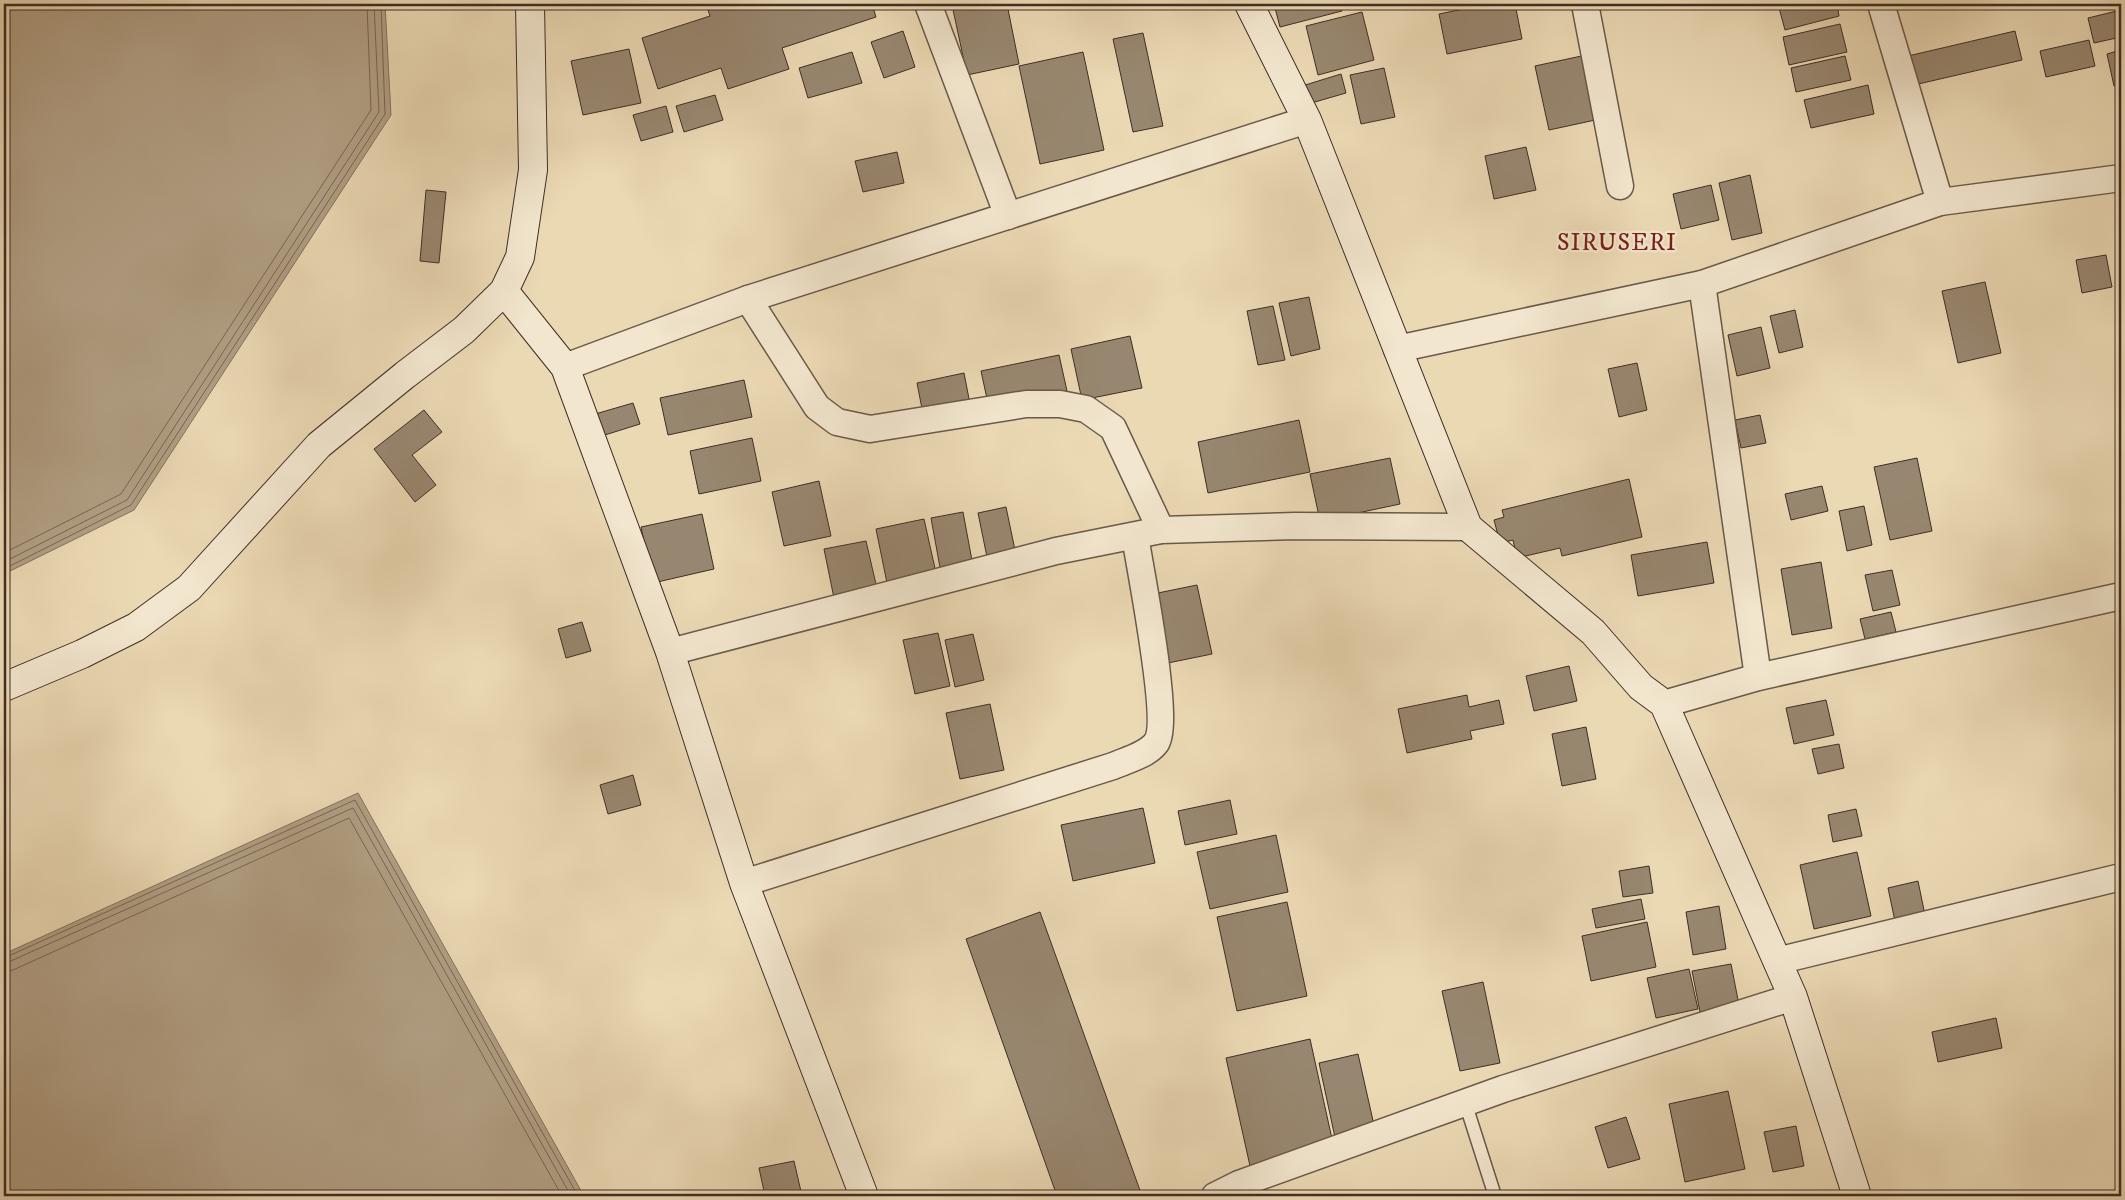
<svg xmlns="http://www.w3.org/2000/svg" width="2125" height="1200" viewBox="0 0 2125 1200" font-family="'IM FELL DW Pica',serif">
<rect width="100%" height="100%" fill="#ebd9b4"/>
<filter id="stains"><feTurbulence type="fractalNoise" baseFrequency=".004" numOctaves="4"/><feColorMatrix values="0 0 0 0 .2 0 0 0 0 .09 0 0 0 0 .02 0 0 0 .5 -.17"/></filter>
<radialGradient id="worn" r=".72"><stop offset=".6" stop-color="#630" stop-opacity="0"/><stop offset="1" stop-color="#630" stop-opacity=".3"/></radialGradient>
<g fill="#b19f84" stroke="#83725e">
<path d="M 4,4 L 385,4 L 391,115 L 134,510 L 4,574 Z"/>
<path d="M 358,793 L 584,1196 L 4,1196 L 4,954 Z"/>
</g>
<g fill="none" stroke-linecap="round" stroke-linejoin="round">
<g stroke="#786655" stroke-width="1">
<path d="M 4,553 L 121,494 L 371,110 L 367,4"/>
<path d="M 4,562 L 127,500 L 379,112 L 374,4"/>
<path d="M 4,569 L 131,505 L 385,114 L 381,4"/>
<path d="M 4,958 L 355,800 L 578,1196"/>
<path d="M 4,964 L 353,808 L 571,1196"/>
<path d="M 4,972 L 13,970 L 349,818 L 562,1196"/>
</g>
</g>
<g fill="#988770" stroke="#3f2e26">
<path d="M 706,4 L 872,4 L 876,17 L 782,48 L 789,69 L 728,89 L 721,68 L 658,89 L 642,38 L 710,16 Z"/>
<path d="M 959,4 L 1007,4 L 1019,64 L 967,75 L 952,5 Z"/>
<path d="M 1274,4 L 1341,4 L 1342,11 L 1280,27 Z"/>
<path d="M 1488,4 L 1515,4 L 1522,39 L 1447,54 L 1439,14 Z"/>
<path d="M 1778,4 L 1837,4 L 1839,16 L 1785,30 Z"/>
<path d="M 2121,10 L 2121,37 L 2094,43 L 2088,18 Z"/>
<path d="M 1362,12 L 1374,60 L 1318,75 L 1306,26 Z"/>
<path d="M 1840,24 L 1847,52 L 1789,65 L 1783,37 Z"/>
<path d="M 903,31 L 915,67 L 884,78 L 871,42 Z"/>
<path d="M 2015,31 L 2022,60 L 1914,85 L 1908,56 Z"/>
<path d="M 1143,33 L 1163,126 L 1133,132 L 1113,39 Z"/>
<path d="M 2089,40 L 2095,66 L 2046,77 L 2040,51 Z"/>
<path d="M 629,49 L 641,103 L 583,115 L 571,61 Z"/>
<path d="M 2121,50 L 2121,85 L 2114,86 L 2107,54 Z"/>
<path d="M 852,52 L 862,83 L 808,98 L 799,68 Z"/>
<path d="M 1083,52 L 1104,150 L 1040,164 L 1019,66 Z"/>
<path d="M 1586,55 L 1600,119 L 1549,130 L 1535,66 Z"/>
<path d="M 1845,56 L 1851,80 L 1796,92 L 1791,68 Z"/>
<path d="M 1384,68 L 1395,117 L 1361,124 L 1350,75 Z"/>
<path d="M 1341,74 L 1346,93 L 1308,104 L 1302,86 Z"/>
<path d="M 1868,85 L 1874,114 L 1811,128 L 1804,100 Z"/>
<path d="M 715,95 L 723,120 L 684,132 L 676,106 Z"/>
<path d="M 666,106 L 673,132 L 641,141 L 633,115 Z"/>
<path d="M 1526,147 L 1536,190 L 1494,199 L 1485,156 Z"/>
<path d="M 897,152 L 904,183 L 863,192 L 855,161 Z"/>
<path d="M 1750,175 L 1762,233 L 1732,240 L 1719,183 Z"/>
<path d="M 1711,185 L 1719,220 L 1681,229 L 1673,194 Z"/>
<path d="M 426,190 L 446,192 L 439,263 L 420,261 Z"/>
<path d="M 2106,255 L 2112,287 L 2082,293 L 2076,260 Z"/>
<path d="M 1985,282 L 2001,353 L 1958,363 L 1942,291 Z"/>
<path d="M 1309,297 L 1320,349 L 1291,356 L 1279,303 Z"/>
<path d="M 1273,306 L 1285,360 L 1258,365 L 1247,311 Z"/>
<path d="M 1795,310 L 1803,347 L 1779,353 L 1770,316 Z"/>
<path d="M 1761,327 L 1770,368 L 1737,376 L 1728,335 Z"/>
<path d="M 1130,336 L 1142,388 L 1082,400 L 1071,349 Z"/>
<path d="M 1059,355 L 1067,391 L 989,408 L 981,371 Z"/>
<path d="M 1637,363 L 1647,410 L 1619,417 L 1608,369 Z"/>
<path d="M 964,373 L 971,409 L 924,419 L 917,383 Z"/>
<path d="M 744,380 L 752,417 L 668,435 L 660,398 Z"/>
<path d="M 633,403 L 640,424 L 592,439 L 585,417 Z"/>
<path d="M 424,410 L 442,432 L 412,455 L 436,485 L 415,502 L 374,449 Z"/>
<path d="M 1760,415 L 1766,443 L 1741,448 L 1735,420 Z"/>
<path d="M 1299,420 L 1310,472 L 1208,493 L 1198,442 Z"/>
<path d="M 752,438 L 761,481 L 699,494 L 690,451 Z"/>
<path d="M 1390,458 L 1400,504 L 1320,521 L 1310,474 Z"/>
<path d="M 1917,458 L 1932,531 L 1890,540 L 1874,467 Z"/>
<path d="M 1629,479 L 1642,537 L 1562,556 L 1560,548 L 1517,558 L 1513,540 L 1500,543 L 1494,520 L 1504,517 L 1502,510 Z"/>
<path d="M 819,481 L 831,536 L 784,546 L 772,492 Z"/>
<path d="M 1822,486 L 1828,511 L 1791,520 L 1785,494 Z"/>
<path d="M 1864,506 L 1872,545 L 1847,551 L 1839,511 Z"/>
<path d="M 1006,507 L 1015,550 L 987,557 L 978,513 Z"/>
<path d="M 963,512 L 973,566 L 941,573 L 931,518 Z"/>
<path d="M 702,514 L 714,569 L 653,583 L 641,527 Z"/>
<path d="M 924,519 L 936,573 L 887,583 L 876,529 Z"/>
<path d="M 866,541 L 878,593 L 835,603 L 824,549 Z"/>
<path d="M 1707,542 L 1714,583 L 1638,596 L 1631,555 Z"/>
<path d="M 1821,562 L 1832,628 L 1792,635 L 1781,569 Z"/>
<path d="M 1892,570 L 1900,605 L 1873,611 L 1865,575 Z"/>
<path d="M 1197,585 L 1212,654 L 1163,664 L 1148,595 Z"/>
<path d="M 1891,612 L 1896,632 L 1865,639 L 1860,619 Z"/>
<path d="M 582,622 L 591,651 L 566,658 L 558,629 Z"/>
<path d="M 938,633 L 950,686 L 915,694 L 903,640 Z"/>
<path d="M 973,634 L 984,680 L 955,687 L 945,640 Z"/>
<path d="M 1569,666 L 1577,701 L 1534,711 L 1526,676 Z"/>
<path d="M 1467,695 L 1469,707 L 1499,700 L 1504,724 L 1470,731 L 1472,739 L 1407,753 L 1398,709 Z"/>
<path d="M 1826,700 L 1834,735 L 1794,744 L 1786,708 Z"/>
<path d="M 990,704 L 1004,770 L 960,779 L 946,713 Z"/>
<path d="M 1586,727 L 1596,779 L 1562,786 L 1552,734 Z"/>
<path d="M 1839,744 L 1844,768 L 1818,774 L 1812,749 Z"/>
<path d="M 633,775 L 641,805 L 608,814 L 600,785 Z"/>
<path d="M 1230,800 L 1237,834 L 1185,845 L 1178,811 Z"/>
<path d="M 1143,808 L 1155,863 L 1073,881 L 1061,825 Z"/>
<path d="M 1856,809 L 1862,836 L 1833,842 L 1828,815 Z"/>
<path d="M 1276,835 L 1288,892 L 1210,909 L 1197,852 Z"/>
<path d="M 1857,852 L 1871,916 L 1814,929 L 1800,865 Z"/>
<path d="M 1649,866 L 1653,893 L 1623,897 L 1619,871 Z"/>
<path d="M 1918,881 L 1926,920 L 1896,926 L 1888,888 Z"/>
<path d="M 1641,899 L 1645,919 L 1596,928 L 1592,909 Z"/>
<path d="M 1287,902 L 1307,996 L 1237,1011 L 1217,917 Z"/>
<path d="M 1719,906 L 1726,949 L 1693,955 L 1686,912 Z"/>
<path d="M 1040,912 L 1142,1196 L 1057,1196 L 966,939 Z"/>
<path d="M 1647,922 L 1656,967 L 1591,981 L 1582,936 Z"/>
<path d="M 1731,964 L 1739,1005 L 1700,1012 L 1692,971 Z"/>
<path d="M 1689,969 L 1698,1009 L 1656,1018 L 1647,978 Z"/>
<path d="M 1483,982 L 1500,1063 L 1460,1071 L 1442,991 Z"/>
<path d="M 1996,1018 L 2002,1048 L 1938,1062 L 1932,1032 Z"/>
<path d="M 1310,1039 L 1334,1148 L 1250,1166 L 1226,1058 Z"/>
<path d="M 1358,1054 L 1376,1134 L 1336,1142 L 1319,1063 Z"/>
<path d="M 1728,1091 L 1745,1169 L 1685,1182 L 1669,1104 Z"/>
<path d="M 1626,1117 L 1640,1159 L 1608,1168 L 1595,1127 Z"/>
<path d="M 1796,1126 L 1804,1166 L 1773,1172 L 1764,1132 Z"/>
<path d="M 794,1161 L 802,1196 L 765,1196 L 759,1168 Z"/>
</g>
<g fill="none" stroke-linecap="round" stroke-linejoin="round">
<g stroke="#6a594a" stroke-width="15">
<path id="lane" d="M 1465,1102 L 1495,1196"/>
</g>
<g stroke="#6a594a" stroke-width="29">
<g id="street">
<path d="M 928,4 L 1008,216"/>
<path d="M 1585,4 L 1620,186"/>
<path d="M 1940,202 L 2121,178"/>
<path d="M 1702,284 L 1758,677"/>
<path d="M 748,299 L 817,407 L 837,422 L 870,429 L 1026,404 L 1060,404 L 1086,409 L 1113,428 L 1161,530"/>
<path d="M 1397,349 L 1702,284 L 1940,202 L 1881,4"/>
<path d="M 565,367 L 748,299 L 1307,120"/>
<path d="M 670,652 L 1056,551 L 1161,530 L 1295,526 L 1468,527"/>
<path d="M 1664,704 L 1758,677 L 2121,596"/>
<path d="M 744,883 L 1113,766 C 1127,760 1147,755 1156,743 C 1171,722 1140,568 1135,536"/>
<path d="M 1777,961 L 2121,877"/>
<path d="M 1215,1196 L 1239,1184 L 1503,1089 L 1793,997"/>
</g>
</g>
<g stroke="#3f2e26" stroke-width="30">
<g id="secondary">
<path d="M 1249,4 L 1307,120 L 1468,527 L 1593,632 L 1641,687 L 1664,704 L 1793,997 L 1857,1196"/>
<path d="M 504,291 L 565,367 L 670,652 L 744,883 L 864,1196"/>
<path d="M 4,687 L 82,654 L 136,627 L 189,588 L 319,445 L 405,375 L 464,330 L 504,291 L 520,257 L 533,170 L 530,4"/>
</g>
</g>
<use href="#lane" stroke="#f2e6ce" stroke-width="12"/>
<use href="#street" stroke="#f2e6ce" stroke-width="26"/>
<use href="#secondary" stroke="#f2e6ce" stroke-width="28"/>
</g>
<g text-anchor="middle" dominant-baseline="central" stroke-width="4.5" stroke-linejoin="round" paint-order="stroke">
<g font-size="24" letter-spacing="1" fill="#7a1f14" stroke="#f2e6ce">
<text x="1617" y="243">SIRUSERI</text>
</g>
</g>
<rect width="2125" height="1200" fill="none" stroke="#ebd9b4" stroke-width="20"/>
<rect x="5" y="5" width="2115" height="1190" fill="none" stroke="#3f2e26" stroke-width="2.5"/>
<rect x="10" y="10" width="2105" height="1180" fill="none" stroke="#3f2e26"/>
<rect width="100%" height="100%" filter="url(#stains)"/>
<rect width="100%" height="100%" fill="url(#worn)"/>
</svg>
